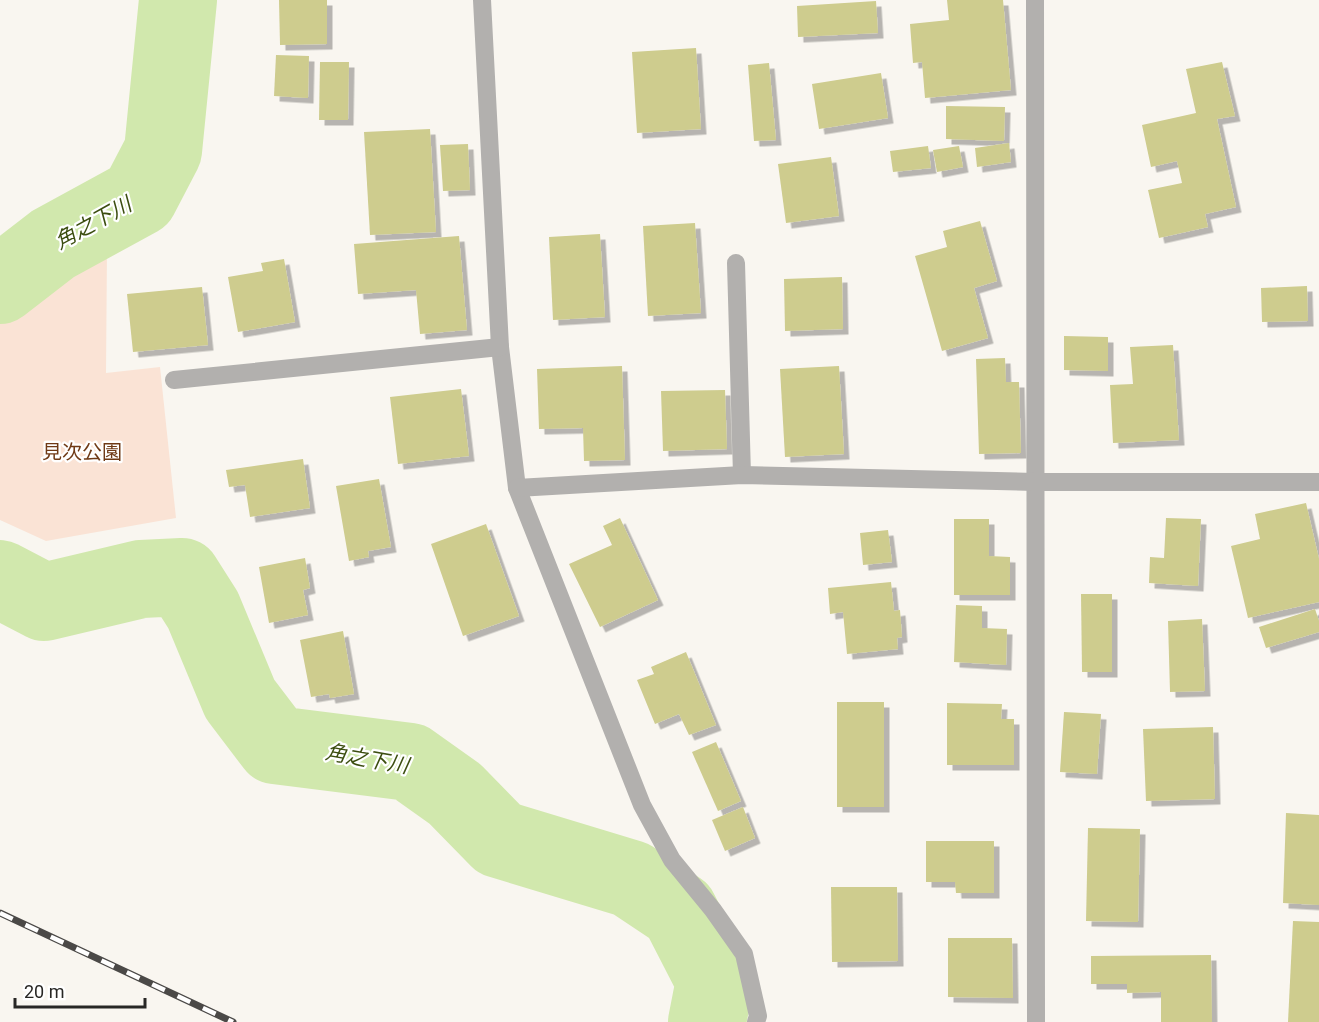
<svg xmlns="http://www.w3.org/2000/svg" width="1319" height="1022" viewBox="0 0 1319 1022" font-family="Roboto,'Noto Sans JP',sans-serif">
<defs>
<filter id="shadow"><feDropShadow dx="5.5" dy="5.5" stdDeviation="0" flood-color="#0004"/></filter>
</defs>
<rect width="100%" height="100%" fill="#f9f6f0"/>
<path fill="#fae3d5" d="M 107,250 L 106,373 L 160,367 L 176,518 L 46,541 L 0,520 L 0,298 L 53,271 Z"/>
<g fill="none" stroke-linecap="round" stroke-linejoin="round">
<g stroke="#d1e8ad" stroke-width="78">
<path d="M 0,285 L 53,244 L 139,197 L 163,151 L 178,0"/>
<path d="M 0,579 L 44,602 L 141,579 L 182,577 L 203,610 L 240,699 L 275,745 L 410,762 L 455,794 L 499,839 L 631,879 L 679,911 L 715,981 L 707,1022"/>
</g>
</g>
<g fill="#cecc8e" filter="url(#shadow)">
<path d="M 279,0 L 327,0 L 327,44 L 280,45 Z"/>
<path d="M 947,0 L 1003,0 L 1011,90 L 925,98 L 922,62 L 913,63 L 910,24 L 949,20 Z"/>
<path d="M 876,1 L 878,33 L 798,37 L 797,6 Z"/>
<path d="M 696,48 L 701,129 L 637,133 L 632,52 Z"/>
<path d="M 276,55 L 309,56 L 308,98 L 274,96 Z"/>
<path d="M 320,62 L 349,62 L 348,120 L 319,120 Z"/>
<path d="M 1222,62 L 1235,116 L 1217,119 L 1236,207 L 1205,214 L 1208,227 L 1159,238 L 1148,190 L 1182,183 L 1177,161 L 1151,167 L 1142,125 L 1196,113 L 1186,69 Z"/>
<path d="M 769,63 L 776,140 L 754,141 L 748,65 Z"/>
<path d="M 881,73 L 888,118 L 819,129 L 812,84 Z"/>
<path d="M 946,106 L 1005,107 L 1004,141 L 946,139 Z"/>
<path d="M 430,129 L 436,232 L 370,235 L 364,132 Z"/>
<path d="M 1009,143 L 1011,162 L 977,167 L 975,148 Z"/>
<path d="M 468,144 L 470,190 L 443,191 L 440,145 Z"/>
<path d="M 928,146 L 931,168 L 893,172 L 890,151 Z"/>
<path d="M 959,146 L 963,167 L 937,172 L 933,150 Z"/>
<path d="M 831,157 L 839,216 L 786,223 L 778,164 Z"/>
<path d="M 980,221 L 997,281 L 974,288 L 988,338 L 942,351 L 915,256 L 947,247 L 943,231 Z"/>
<path d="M 695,223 L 701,313 L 648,316 L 643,226 Z"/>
<path d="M 600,234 L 605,317 L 553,320 L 549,237 Z"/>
<path d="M 459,236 L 467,330 L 420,334 L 416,290 L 358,294 L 354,244 Z"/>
<path d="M 284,259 L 295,322 L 238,332 L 228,277 L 263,271 L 261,263 Z"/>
<path d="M 842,277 L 843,329 L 785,331 L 784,279 Z"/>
<path d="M 1307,286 L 1308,321 L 1262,322 L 1261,288 Z"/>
<path d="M 202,287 L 208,345 L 133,352 L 127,294 Z"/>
<path d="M 1064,336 L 1108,337 L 1108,371 L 1064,370 Z"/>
<path d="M 1173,345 L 1179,440 L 1113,443 L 1110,385 L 1133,384 L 1130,347 Z"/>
<path d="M 1005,358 L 1006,382 L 1019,382 L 1021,453 L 979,454 L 976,359 Z"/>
<path d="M 622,366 L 625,460 L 584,461 L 583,428 L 539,429 L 537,369 Z"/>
<path d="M 839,366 L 844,454 L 785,457 L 780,369 Z"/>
<path d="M 461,389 L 469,456 L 398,464 L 390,397 Z"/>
<path d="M 725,390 L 727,449 L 663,451 L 661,391 Z"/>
<path d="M 303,459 L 310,508 L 250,517 L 245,485 L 229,487 L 226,470 Z"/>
<path d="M 379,479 L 391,547 L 368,551 L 369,557 L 349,561 L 336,486 Z"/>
<path d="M 1306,503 L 1319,559 L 1319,602 L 1248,618 L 1231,546 L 1260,539 L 1255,514 Z"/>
<path d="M 620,518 L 658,600 L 600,627 L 569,564 L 612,545 L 603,526 Z"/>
<path d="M 1166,518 L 1201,519 L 1198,586 L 1149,583 L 1150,557 L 1164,558 Z"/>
<path d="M 954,519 L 989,519 L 989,556 L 1010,557 L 1010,595 L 954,595 Z"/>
<path d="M 486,524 L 519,616 L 463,636 L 431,544 Z"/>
<path d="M 888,530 L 892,562 L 863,565 L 860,533 Z"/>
<path d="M 305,558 L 310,588 L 303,590 L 308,615 L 269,623 L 259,567 Z"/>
<path d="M 891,582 L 894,611 L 900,610 L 902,637 L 897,638 L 898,649 L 847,654 L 843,612 L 830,614 L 828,588 Z"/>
<path d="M 1081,594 L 1112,594 L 1112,672 L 1082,672 Z"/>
<path d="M 956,605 L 982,606 L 982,628 L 1007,629 L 1006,665 L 954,662 Z"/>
<path d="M 1315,609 L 1319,621 L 1319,632 L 1266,648 L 1259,627 Z"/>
<path d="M 1202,619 L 1205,691 L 1170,692 L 1168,621 Z"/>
<path d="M 343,631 L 354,694 L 330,698 L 329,694 L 311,697 L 300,640 Z"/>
<path d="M 686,652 L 716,725 L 689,735 L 679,714 L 655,724 L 637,680 L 654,674 L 651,667 Z"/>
<rect x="837" y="702" width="47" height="105"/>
<path d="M 947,703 L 1002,704 L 1001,719 L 1014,719 L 1014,765 L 947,765 Z"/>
<path d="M 1064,712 L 1101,714 L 1097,774 L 1060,772 Z"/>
<path d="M 1213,727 L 1215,799 L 1146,801 L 1143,729 Z"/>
<path d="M 716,742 L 741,801 L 718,811 L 692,752 Z"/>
<path d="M 743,807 L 755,838 L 725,851 L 712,820 Z"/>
<path d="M 1286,813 L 1319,815 L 1319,905 L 1283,903 Z"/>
<path d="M 1088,828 L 1140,829 L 1138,922 L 1086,921 Z"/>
<path d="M 926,841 L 994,841 L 994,893 L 956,893 L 955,882 L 926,882 Z"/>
<path d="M 831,887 L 897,887 L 898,961 L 832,962 Z"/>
<path d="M 1293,921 L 1319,922 L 1319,1022 L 1288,1022 Z"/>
<path d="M 948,938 L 1012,938 L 1013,998 L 948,997 Z"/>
<path d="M 1211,955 L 1212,1022 L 1161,1022 L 1161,992 L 1127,993 L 1127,984 L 1091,984 L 1091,956 Z"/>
</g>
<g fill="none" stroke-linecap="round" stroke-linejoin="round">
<g stroke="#b2b0ae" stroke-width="18">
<path d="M 482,0 L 500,347 L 517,488 L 642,805 L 672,860 L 713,910 L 744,954 L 758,1016 L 756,1022"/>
<path d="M 1035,0 L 1036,1022"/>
<path d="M 736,263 L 742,475"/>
<path d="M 174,380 L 500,347"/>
<path d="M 517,488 L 742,475 L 1035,482 L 1319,482"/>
</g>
<g stroke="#4b4947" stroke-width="7">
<path id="rail" d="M 0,913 L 233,1022"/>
</g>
<use href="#rail" stroke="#fff" stroke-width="4.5" stroke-dasharray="14" stroke-linecap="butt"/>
</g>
<g text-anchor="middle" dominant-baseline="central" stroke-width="4.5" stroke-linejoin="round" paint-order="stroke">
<g font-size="20" fill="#6f3a16" stroke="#fff">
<text x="82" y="452">見次公園</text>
</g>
<g font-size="21" font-style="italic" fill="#3c4e10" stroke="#fff">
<text transform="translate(93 223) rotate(-29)">角之下川</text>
<text transform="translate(367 759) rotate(10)">角之下川</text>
</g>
</g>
<path d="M15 998v9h130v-9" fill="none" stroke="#282725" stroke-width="3"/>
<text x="24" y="998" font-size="18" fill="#282725" stroke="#ffffff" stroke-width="4.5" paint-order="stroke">20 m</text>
</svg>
